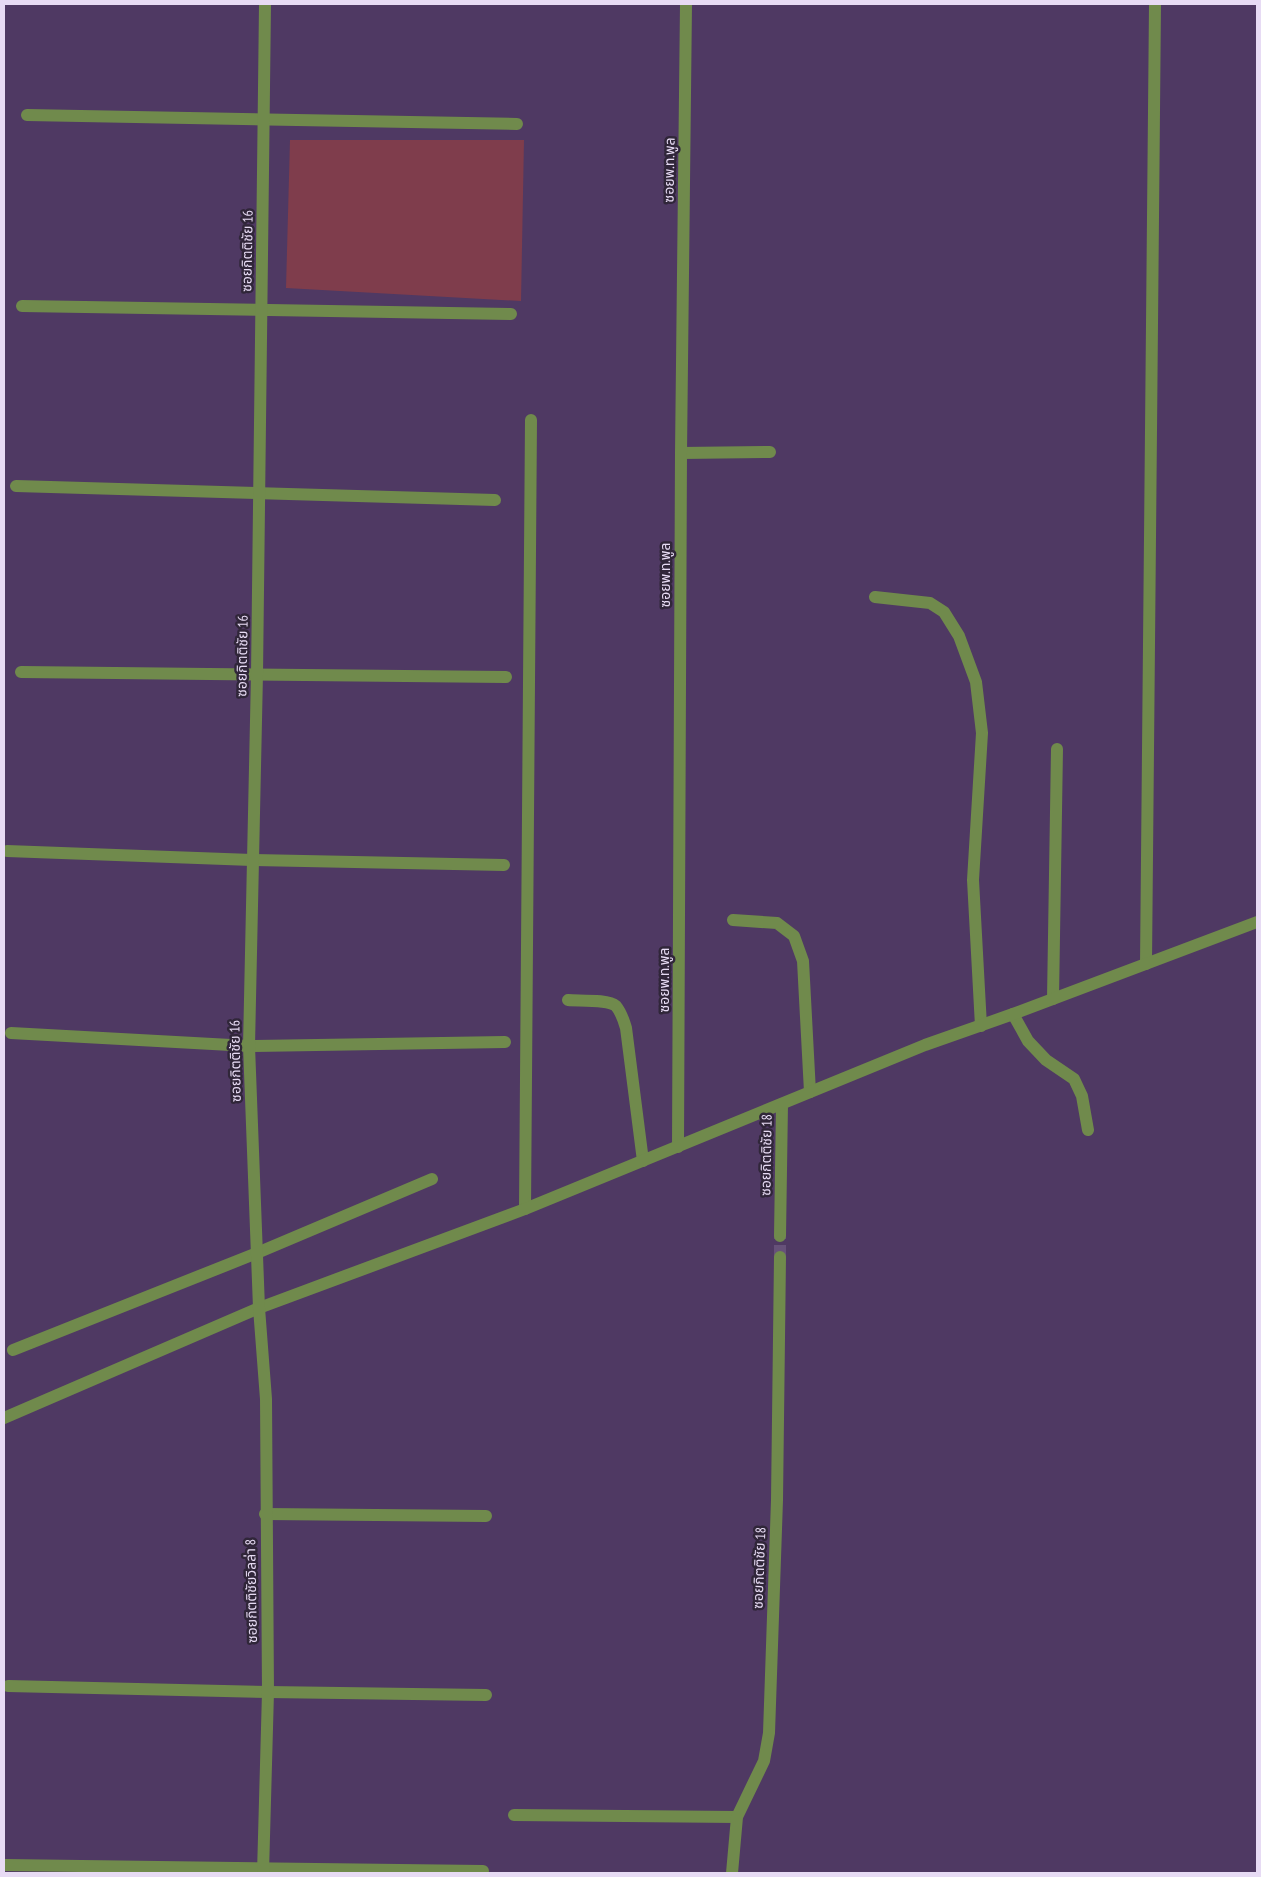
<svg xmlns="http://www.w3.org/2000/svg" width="1261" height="1877" viewBox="0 0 1261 1877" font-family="'PT Sans Narrow','Noto Sans Thai',sans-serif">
<rect width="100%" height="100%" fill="#4f3963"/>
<path fill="#7f3d4c" d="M 290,140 L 524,140 L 521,301 L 286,288 Z"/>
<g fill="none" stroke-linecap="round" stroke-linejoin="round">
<path stroke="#665179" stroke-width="12" stroke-dasharray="12 6" stroke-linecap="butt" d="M 780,1257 L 780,1236"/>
<g stroke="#708a4c" stroke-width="12">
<path d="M 27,115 L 517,124"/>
<path d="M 22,306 L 511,314"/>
<path d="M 681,453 L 770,452"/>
<path d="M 16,486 L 495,500"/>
<path d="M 875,597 L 930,603 L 944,612 L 959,636 L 976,682 L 982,733 L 973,880 L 981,1026"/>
<path d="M 21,672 L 506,677"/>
<path d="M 7,851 L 252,860 L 504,865"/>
<path d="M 733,920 L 777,923 L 794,936 L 803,961 L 810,1092"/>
<path d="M 1146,964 L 1155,4"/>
<path d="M 1053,999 L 1057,749"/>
<path d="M 568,1000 C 579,1001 608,999 616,1006 C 621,1012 624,1021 626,1028 L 643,1161"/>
<path d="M 1013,1014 L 1028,1041 L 1046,1060 L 1074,1079 L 1082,1096 L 1088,1130"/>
<path d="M 11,1033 L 249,1046 L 505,1042"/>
<path d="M 678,1147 L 681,453 L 686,4"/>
<path d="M 525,1209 L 531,420"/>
<path d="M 780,1236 L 782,1104"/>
<path d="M 13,1350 L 257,1253 L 432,1179"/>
<path d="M 4,1418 L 259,1308 L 525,1209 L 925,1045 L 1013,1014 L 1257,922"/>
<path d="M 265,1514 L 486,1516"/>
<path d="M 8,1686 L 268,1692 L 486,1695"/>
<path d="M 514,1815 L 737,1817"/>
<path d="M 4,1865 L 483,1871"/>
<path d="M 263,1873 L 268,1692 L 266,1399 L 259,1308 L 249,1046 L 257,674 L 265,4"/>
<path d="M 732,1873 L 737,1817 L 764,1761 L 769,1733 L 777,1500 L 780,1257"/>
</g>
</g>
<g text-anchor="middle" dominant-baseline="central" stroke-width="5" stroke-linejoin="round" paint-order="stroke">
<g font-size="14" fill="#e7dbf4" stroke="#302639">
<text transform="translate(669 170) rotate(-89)">ซอยพ.ท.พูล</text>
<text transform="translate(247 251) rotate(-89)">ซอยกิตติชัย 16</text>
<text transform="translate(665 575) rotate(-90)">ซอยพ.ท.พูล</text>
<text transform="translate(242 656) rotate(-89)">ซอยกิตติชัย 16</text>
<text transform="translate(664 980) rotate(-90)">ซอยพ.ท.พูล</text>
<text transform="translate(235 1061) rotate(-91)">ซอยกิตติชัย 16</text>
<text transform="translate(766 1155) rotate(-89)">ซอยกิตติชัย 18</text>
<text transform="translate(759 1568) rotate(-88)">ซอยกิตติชัย 18</text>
<text transform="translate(251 1591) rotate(-91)">ซอยกิตติชัยวิลล่า 8</text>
</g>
</g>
<rect width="1261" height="1877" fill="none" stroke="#e7dbf4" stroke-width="10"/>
</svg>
